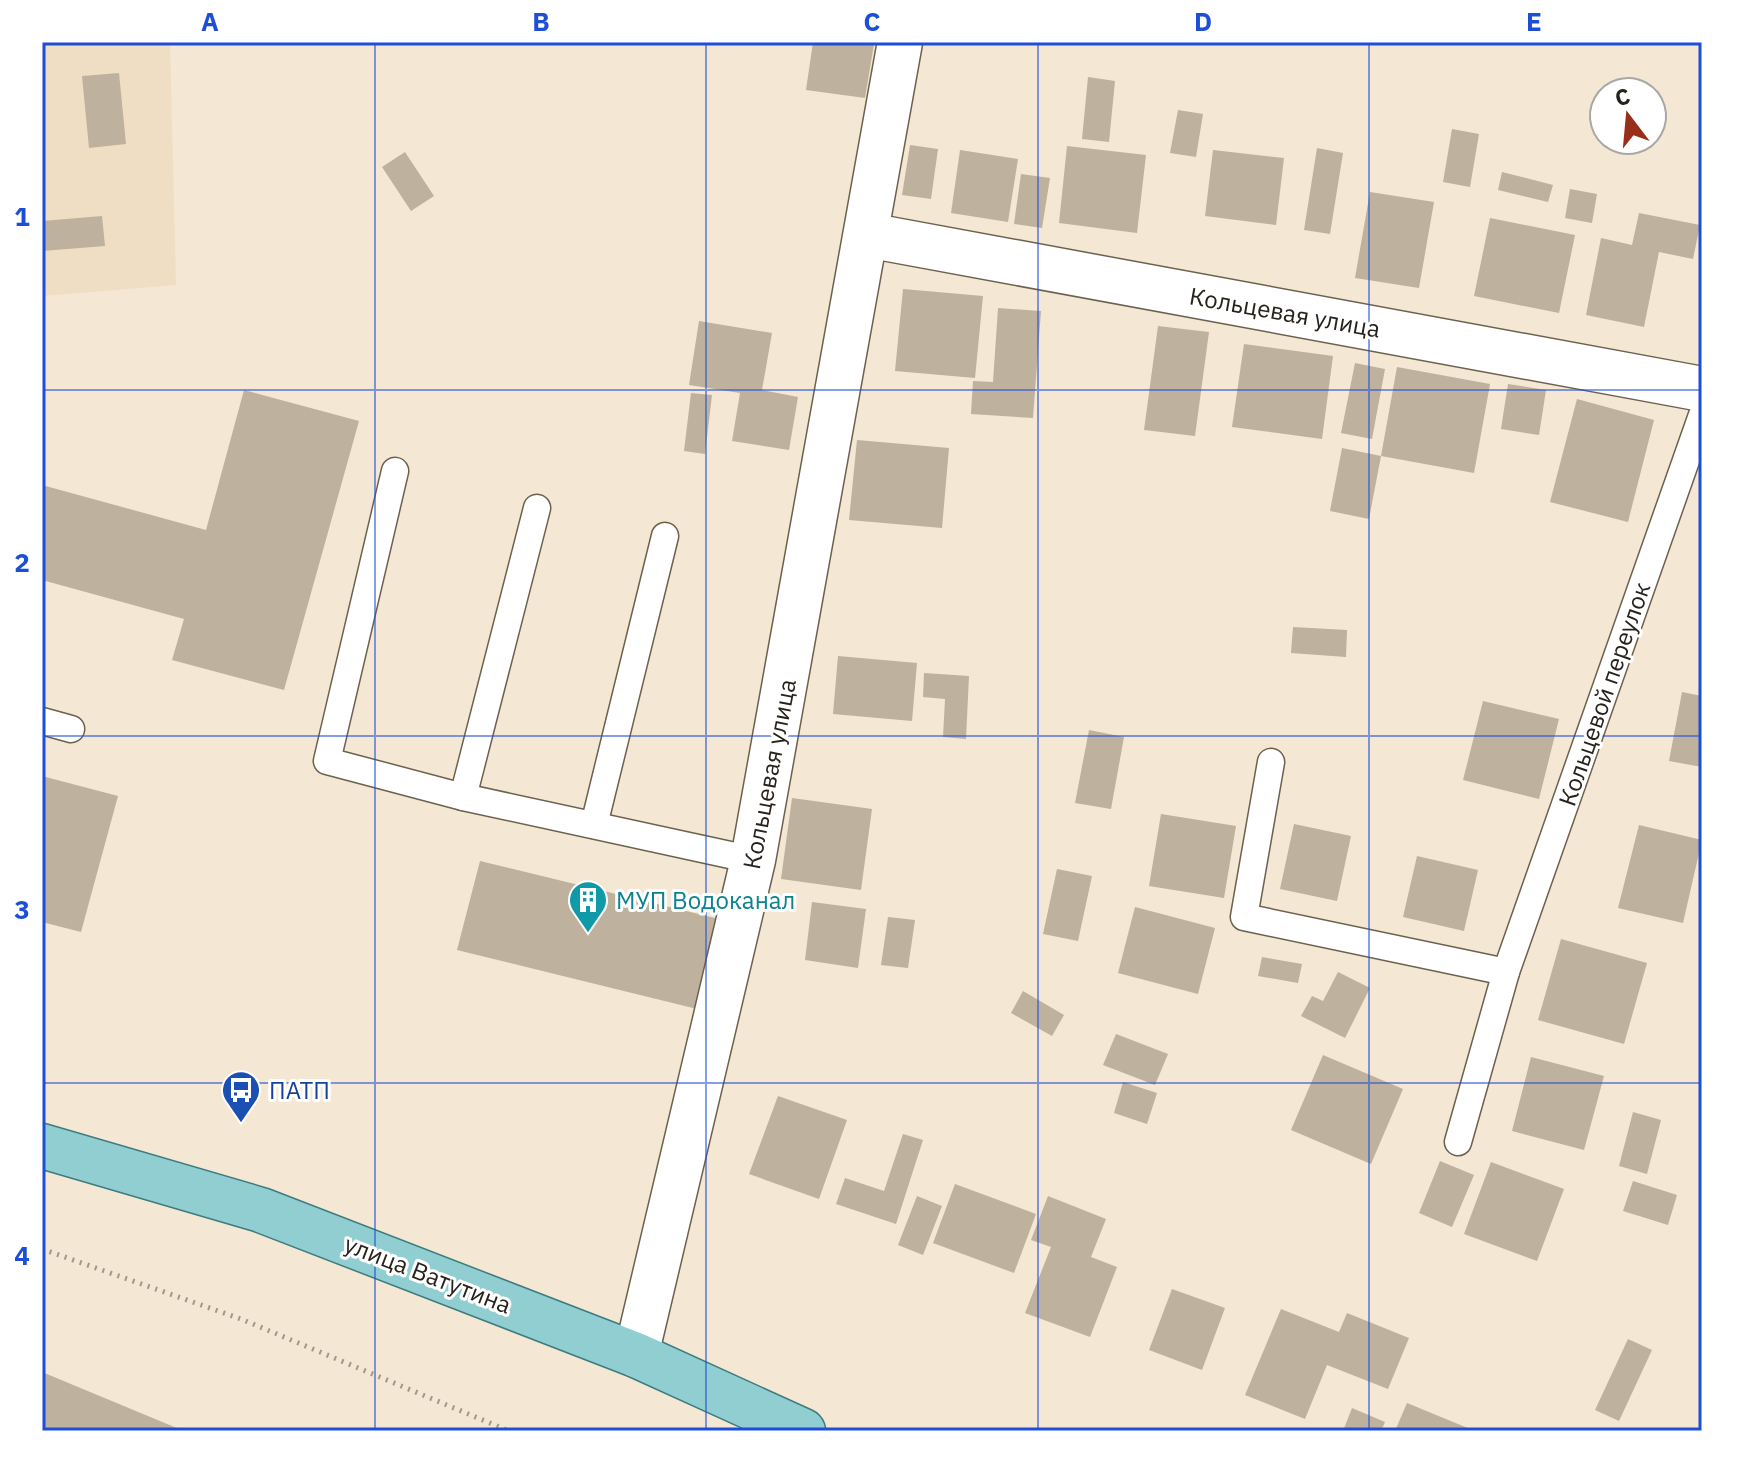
<svg xmlns="http://www.w3.org/2000/svg" width="1744" height="1473" viewBox="0 0 1744 1473" font-family="'IBM Plex Sans',sans-serif">
<rect width="100%" height="100%" fill="#f4e7d3"/>
<path fill="#efdec3" d="M 42,42 L 170,42 L 176,285 L 42,296 Z"/>
<g fill="#beb19e">
<path d="M 813,42 L 874,44 L 865,98 L 806,90 Z"/>
<path d="M 119,73 L 126,144 L 89,148 L 82,76 Z"/>
<path d="M 1088,77 L 1115,81 L 1109,142 L 1082,139 Z"/>
<path d="M 1178,110 L 1203,114 L 1196,157 L 1170,153 Z"/>
<path d="M 1452,129 L 1479,134 L 1470,187 L 1443,182 Z"/>
<path d="M 910,145 L 938,149 L 931,199 L 902,195 Z"/>
<path d="M 1067,146 L 1146,155 L 1137,233 L 1059,223 Z"/>
<path d="M 1317,148 L 1343,153 L 1330,234 L 1304,230 Z"/>
<path d="M 960,150 L 1018,159 L 1008,222 L 951,213 Z"/>
<path d="M 1213,150 L 1284,158 L 1276,225 L 1205,216 Z"/>
<path d="M 405,152 L 434,196 L 411,211 L 382,167 Z"/>
<path d="M 1502,172 L 1553,185 L 1548,202 L 1498,190 Z"/>
<path d="M 1021,174 L 1050,178 L 1042,228 L 1014,224 Z"/>
<path d="M 1570,189 L 1597,194 L 1592,223 L 1565,218 Z"/>
<path d="M 1370,192 L 1434,202 L 1419,288 L 1355,278 Z"/>
<path d="M 1639,213 L 1700,225 L 1693,259 L 1659,252 L 1644,327 L 1586,315 L 1601,238 L 1632,245 Z"/>
<path d="M 102,216 L 105,246 L 42,251 L 42,221 Z"/>
<path d="M 1490,218 L 1575,235 L 1559,313 L 1474,296 Z"/>
<path d="M 903,289 L 983,296 L 975,378 L 895,371 Z"/>
<path d="M 998,308 L 1041,311 L 1033,418 L 971,414 L 973,381 L 993,382 Z"/>
<path d="M 699,321 L 772,333 L 762,390 L 798,397 L 789,450 L 732,441 L 740,393 L 689,385 Z"/>
<path d="M 1158,326 L 1209,332 L 1195,436 L 1144,430 Z"/>
<path d="M 1244,344 L 1333,356 L 1322,439 L 1232,427 Z"/>
<path d="M 1355,363 L 1385,369 L 1372,439 L 1341,433 Z"/>
<path d="M 1397,367 L 1490,384 L 1474,473 L 1381,456 Z"/>
<path d="M 1508,384 L 1546,390 L 1539,435 L 1501,429 Z"/>
<path d="M 244,390 L 359,421 L 284,690 L 172,660 L 184,619 L 42,580 L 42,485 L 206,530 Z"/>
<path d="M 691,393 L 712,395 L 705,454 L 684,451 Z"/>
<path d="M 1577,399 L 1654,420 L 1628,522 L 1550,502 Z"/>
<path d="M 857,440 L 949,448 L 942,528 L 849,520 Z"/>
<path d="M 1342,448 L 1381,456 L 1369,519 L 1330,511 Z"/>
<path d="M 1293,627 L 1347,630 L 1346,657 L 1291,653 Z"/>
<path d="M 838,656 L 917,663 L 912,721 L 833,714 Z"/>
<path d="M 924,673 L 969,676 L 966,739 L 943,737 L 945,699 L 923,697 Z"/>
<path d="M 1682,692 L 1702,696 L 1702,767 L 1669,761 Z"/>
<path d="M 1483,701 L 1559,719 L 1539,799 L 1463,780 Z"/>
<path d="M 1089,730 L 1124,737 L 1111,809 L 1075,803 Z"/>
<path d="M 42,776 L 118,796 L 81,932 L 42,922 Z"/>
<path d="M 792,798 L 872,809 L 861,890 L 781,879 Z"/>
<path d="M 1161,814 L 1236,826 L 1224,898 L 1149,886 Z"/>
<path d="M 1294,824 L 1351,836 L 1337,901 L 1280,889 Z"/>
<path d="M 1639,825 L 1702,840 L 1683,923 L 1618,908 Z"/>
<path d="M 1417,856 L 1478,870 L 1464,931 L 1403,917 Z"/>
<path d="M 480,861 L 719,919 L 697,1009 L 457,950 Z"/>
<path d="M 1057,869 L 1092,876 L 1078,941 L 1043,934 Z"/>
<path d="M 812,902 L 866,909 L 858,968 L 805,960 Z"/>
<path d="M 1135,907 L 1215,928 L 1198,994 L 1118,973 Z"/>
<path d="M 888,917 L 915,920 L 908,968 L 881,965 Z"/>
<path d="M 1561,939 L 1647,963 L 1624,1044 L 1538,1020 Z"/>
<path d="M 1262,957 L 1302,964 L 1298,983 L 1258,976 Z"/>
<path d="M 1338,972 L 1370,988 L 1345,1038 L 1301,1016 L 1312,996 L 1323,1001 Z"/>
<path d="M 1023,991 L 1064,1015 L 1052,1036 L 1011,1013 Z"/>
<path d="M 1116,1034 L 1168,1054 L 1155,1085 L 1103,1065 Z"/>
<path d="M 1323,1055 L 1403,1089 L 1371,1164 L 1291,1130 Z"/>
<path d="M 1531,1057 L 1604,1076 L 1584,1150 L 1512,1131 Z"/>
<path d="M 1123,1082 L 1157,1093 L 1147,1124 L 1114,1113 Z"/>
<path d="M 778,1096 L 847,1120 L 819,1199 L 749,1174 Z"/>
<path d="M 1633,1112 L 1661,1120 L 1647,1174 L 1619,1166 Z"/>
<path d="M 903,1134 L 923,1140 L 896,1224 L 836,1204 L 845,1178 L 884,1191 Z"/>
<path d="M 1440,1161 L 1474,1175 L 1452,1227 L 1419,1213 Z"/>
<path d="M 1491,1162 L 1564,1189 L 1537,1261 L 1464,1234 Z"/>
<path d="M 1633,1181 L 1677,1195 L 1668,1225 L 1623,1211 Z"/>
<path d="M 955,1184 L 1036,1214 L 1014,1273 L 933,1243 Z"/>
<path d="M 917,1196 L 942,1206 L 923,1255 L 898,1245 Z"/>
<path d="M 1048,1196 L 1106,1219 L 1091,1257 L 1117,1267 L 1090,1337 L 1025,1313 L 1051,1247 L 1031,1240 Z"/>
<path d="M 1172,1289 L 1225,1308 L 1202,1370 L 1149,1350 Z"/>
<path d="M 1281,1309 L 1339,1332 L 1347,1313 L 1409,1338 L 1388,1389 L 1327,1365 L 1305,1419 L 1245,1395 Z"/>
<path d="M 1628,1339 L 1652,1350 L 1619,1421 L 1595,1410 Z"/>
<path d="M 42,1372 L 184,1431 L 42,1431 Z"/>
<path d="M 1407,1403 L 1475,1431 L 1395,1431 Z"/>
<path d="M 1352,1408 L 1385,1422 L 1381,1431 L 1343,1431 Z"/>
</g>
<g fill="none" stroke-linecap="round" stroke-linejoin="round">
<g stroke="#6c614f" stroke-width="29">
<g id="service">
<path d="M 395,471 L 327,761 L 463,797 L 753,860"/>
<path d="M 42,721 L 71,729"/>
<path d="M 1271,762 L 1244,917 L 1506,972"/>
<path d="M 463,797 L 537,508"/>
<path d="M 594,825 L 665,536"/>
<path d="M 1458,1142 L 1506,972 L 1702,415"/>
</g>
</g>
<g stroke="#6c614f" stroke-width="47">
<g id="minor">
<path d="M 867,235 L 1702,389"/>
<path d="M 636,1355 L 753,860 L 900,42"/>
</g>
</g>
<g stroke="#3c7c7e" stroke-width="47">
<path id="primary" d="M 42,1146 L 261,1210 L 636,1355 L 803,1431"/>
</g>
<path stroke="#a29889" stroke-width="5" stroke-dasharray="2 6" stroke-linecap="butt" d="M 42,1249 L 241,1319 L 509,1431"/>
<use href="#service" stroke="#fff" stroke-width="26"/>
<use href="#minor" stroke="#fff" stroke-width="44"/>
<use href="#primary" stroke="#91ced2" stroke-width="44"/>
</g>
<path fill="none" stroke="#1d4ed8" stroke-width="2" stroke-opacity="0.55" d="M 375,42 L 375,1431M 706,42 L 706,1431M 1038,42 L 1038,1431M 1369,42 L 1369,1431M 42,390 L 1702,390M 42,736 L 1702,736M 42,1083 L 1702,1083"/>
<defs>
<g id="building-pin" transform="scale(2)"><path d="M0 17L-7.5 6A9.5 9.5 0 1 1 7.5 6Z" fill="#0f9aa8" stroke="#fff"/><path d="M-4-6H4V6H1V3H-1V6H-4ZM-2.5-4.3h1.7v1.8h-1.7ZM.8-4.3h1.7v1.8H.8ZM-2.5-1h1.7V.8h-1.7ZM.8-1h1.7V.8H.8Z" fill="#fff"/></g>
<g id="bus-pin" transform="scale(2)"><path d="M0 17L-7.5 6A9.5 9.5 0 1 1 7.5 6Z" fill="#1a4fb4" stroke="#fff"/><path d="M-5-6H5V4H4V6H2V4H-2V6H-4V4H-5ZM-3.5-4V0h7V-4ZM-3.5 1.2v1.5H-2V1.2ZM2 1.2v1.5H3.5V1.2Z" fill="#fff"/></g>
</defs>
<g fill-rule="evenodd">
<use href="#building-pin" x="588" y="900"/>
<use href="#bus-pin" x="241" y="1090"/>
</g>
<g text-anchor="middle" dominant-baseline="central" stroke-width="6" stroke-linejoin="round" paint-order="stroke">
<g font-size="24" fill="#27221b" stroke="#fff">
<text transform="translate(1285 312) rotate(10)">Кольцевая улица</text>
<text transform="translate(1604 694) rotate(-71)">Кольцевой переулок</text>
<text transform="translate(769 774) rotate(-79)">Кольцевая улица</text>
<text transform="translate(428 1274) rotate(21)">улица Ватутина</text>
</g>
<g font-size="24" fill="#0d838f" stroke="#fff" text-anchor="start">
<text x="616" y="900">МУП Водоканал</text>
</g>
<g font-size="24" fill="#164399" stroke="#fff" text-anchor="start">
<text x="269" y="1090">ПАТП</text>
</g>
</g>
<rect width="1744" height="1473" fill="none" stroke="#ffffff" stroke-width="88"/>
<g transform="translate(1628 116) rotate(344)"><circle r="38" fill="#ffffff" stroke="#a9a7a4" stroke-width="2"/>
<path d="M0-6L14 30L0 20L-14 30Z" fill="#983019"/>
<text y="-12" font-size="22" font-weight="bold" text-anchor="middle" fill="#27221b">С</text>
</g>
<rect x="44" y="44" width="1656" height="1385" fill="none" stroke="#1d4ed8" stroke-width="3"/>
<g font-size="26" text-anchor="middle" font-weight="bold" fill="#1d4ed8">
<text x="210" y="31">A</text>
<text x="541" y="31">B</text>
<text x="872" y="31">C</text>
<text x="1203" y="31">D</text>
<text x="1534" y="31">E</text>
<text x="22" y="226">1</text>
<text x="22" y="572">2</text>
<text x="22" y="919">3</text>
<text x="22" y="1265">4</text>
</g>
</svg>
